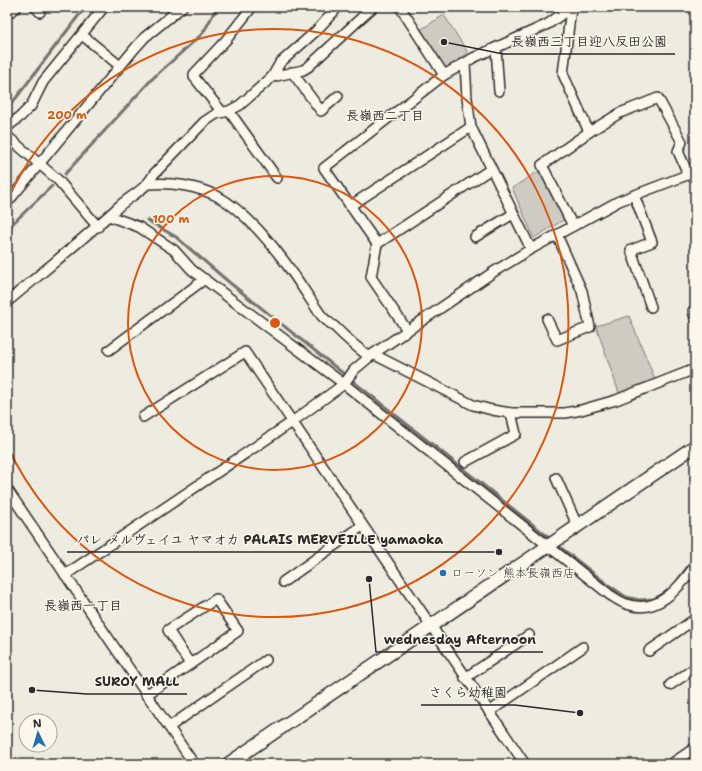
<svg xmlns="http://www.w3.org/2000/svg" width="702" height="771" viewBox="0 0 702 771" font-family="'Shantell Sans','Klee One',sans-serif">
<rect width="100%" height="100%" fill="#eeebe0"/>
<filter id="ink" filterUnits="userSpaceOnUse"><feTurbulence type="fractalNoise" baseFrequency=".025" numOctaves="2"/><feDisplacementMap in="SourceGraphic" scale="8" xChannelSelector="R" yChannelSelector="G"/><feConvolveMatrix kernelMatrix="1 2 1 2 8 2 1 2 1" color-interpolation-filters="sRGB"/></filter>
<g filter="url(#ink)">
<g fill="#cecbc2" stroke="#7c7b76">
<path d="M 444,15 L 468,53 L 446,69 L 420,30 Z"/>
<path d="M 539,171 L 565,219 L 534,238 L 512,188 Z"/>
<path d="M 629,316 L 655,379 L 619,393 L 596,326 Z"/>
</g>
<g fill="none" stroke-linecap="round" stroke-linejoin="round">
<g stroke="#74726e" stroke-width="3">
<path d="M 7,108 L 16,98 L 79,15 L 87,7"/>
<path d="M 65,174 L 152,79 L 202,34 L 207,26 L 217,7"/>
<path d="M 147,220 L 176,237 L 230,283 L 552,540"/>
<path d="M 7,229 L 52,186"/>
<path d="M 556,544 L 607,584 L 626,597 L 639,600 L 654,599 L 658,597"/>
<path d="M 671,589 L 695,557"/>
</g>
<g stroke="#2b2b2b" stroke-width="12">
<g id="street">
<path d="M 35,7 L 40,12"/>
<path d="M 400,7 L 444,75 L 324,168 L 377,244 L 371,277 L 407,330"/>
<path d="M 571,8 L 563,74 L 589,132 L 542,165 L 573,226"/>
<path d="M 7,14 L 17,7"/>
<path d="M 82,35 L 120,66"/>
<path d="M 496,48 L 499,91"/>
<path d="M 465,63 L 473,58 L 548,24 L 572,7"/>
<path d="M 292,72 L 321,111 L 338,96"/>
<path d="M 272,77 L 280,63 L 316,31 L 338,7"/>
<path d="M 229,111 L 277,178"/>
<path d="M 222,112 L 194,77 L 194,74 L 226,40 L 252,7"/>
<path d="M 7,127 L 21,116 L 31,106 L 43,82 L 104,7"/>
<path d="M 471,127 L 531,249"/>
<path d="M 589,132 L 620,113 L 658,98 L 682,142 L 678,151 L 688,174"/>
<path d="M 7,136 L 58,180 L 98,227"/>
<path d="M 149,184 C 171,182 197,186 217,196 C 245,211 274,246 292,272 C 302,286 311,301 321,315 C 325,320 330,323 335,327 C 346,338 357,348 370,357"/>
<path d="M 634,195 L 652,242 L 631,250 L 651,307"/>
<path d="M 7,203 L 136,47 L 145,37 L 182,7"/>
<path d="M 350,206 L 471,127 L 467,98 L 465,63 L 444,75"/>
<path d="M 109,216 L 139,227 L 174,250 L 192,270 L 344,384 L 610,595 C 615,598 619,601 624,603 C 656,617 679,588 695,566"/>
<path d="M 475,237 L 513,214"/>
<path d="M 377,244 L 491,169"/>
<path d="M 7,302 C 44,271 81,241 116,209 C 129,196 145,191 154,174 L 204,122 L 216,114 L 229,111 L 240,105 L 272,77 L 303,70 L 308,67 L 373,7"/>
<path d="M 693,311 L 695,318"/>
<path d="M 547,319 L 557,340 L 590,327 L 582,291 L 557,235"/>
<path d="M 109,350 L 205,279"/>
<path d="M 373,354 L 473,405 L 492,410 L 511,413 L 565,413 L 581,410 L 616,400 L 695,369"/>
<path d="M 143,417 L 245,352 L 525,764"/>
<path d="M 465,462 L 516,434 L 511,413"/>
<path d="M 556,478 L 578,527"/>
<path d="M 7,489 L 194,764"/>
<path d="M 65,575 L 292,422 L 344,384 L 354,370 L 373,354 L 495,271 L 531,249 L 619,201 L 695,172"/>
<path d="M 283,582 L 362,526"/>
<path d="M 649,651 L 695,619"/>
<path d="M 465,678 L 529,635"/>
<path d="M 670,685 L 695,668"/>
<path d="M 146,695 L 238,631 L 216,599 L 168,630 L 190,664"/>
<path d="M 489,712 L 583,647"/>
<path d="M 169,727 L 266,660"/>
<path d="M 671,764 L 695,748"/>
</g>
</g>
<g stroke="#2b2b2b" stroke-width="15">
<path id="secondary" d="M 228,764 L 695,446"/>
</g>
<use href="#street" stroke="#fbf7ec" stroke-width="9"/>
<use href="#secondary" stroke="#fbf7ec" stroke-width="12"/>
</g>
</g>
<g fill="none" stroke="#df570e" stroke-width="2">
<circle cx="275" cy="323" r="147"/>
<path d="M7 201A294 294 0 1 1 7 445"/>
</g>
<circle fill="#1f6fb2" stroke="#fbf7ec" stroke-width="1.5" cx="443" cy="573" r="4"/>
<g text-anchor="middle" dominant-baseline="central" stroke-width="3" stroke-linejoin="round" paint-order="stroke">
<g font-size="12" fill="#2b2b2b" stroke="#fbf7ec" text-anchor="start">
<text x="451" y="573">ローソン 熊本長嶺西店</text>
</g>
<g font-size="13" font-weight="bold" fill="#2b2b2b" stroke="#fbf7ec">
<text x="385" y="115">長嶺西二丁目</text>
<text x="83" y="605">長嶺西一丁目</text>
</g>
</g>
<circle cx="275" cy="323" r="6" fill="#df570e" stroke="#fbf7ec" stroke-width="2"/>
<g font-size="12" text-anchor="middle" font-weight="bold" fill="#df570e" stroke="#fbf7ec" stroke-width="3" stroke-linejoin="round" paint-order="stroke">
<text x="67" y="119">200 m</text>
<text x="171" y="223">100 m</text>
</g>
<path fill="none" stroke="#2b2b2b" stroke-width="1.5" d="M444 42L503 54H675M499 552L453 552H67M369 579L376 652H543M32 690L87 694H187M580 713L515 705H421"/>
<g fill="#2b2b2b" stroke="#fbf7ec" stroke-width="1.5">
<circle cx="444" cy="42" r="4"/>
<circle cx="499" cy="552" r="4"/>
<circle cx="369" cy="579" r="4"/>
<circle cx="32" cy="690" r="4"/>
<circle cx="580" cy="713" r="4"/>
</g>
<g font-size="13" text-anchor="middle" font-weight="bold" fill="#2b2b2b" stroke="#fbf7ec" stroke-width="3" stroke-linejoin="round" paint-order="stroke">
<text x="589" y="46">長嶺西三丁目迎八反田公園</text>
<text x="260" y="544">パレ メルヴェイユ ヤマオカ PALAIS MERVEILLE yamaoka</text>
<text x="460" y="644">wednesday Afternoon</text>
<text x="137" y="686">SUROY MALL</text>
<text x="468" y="697">さくら幼稚園</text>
</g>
<rect width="702" height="771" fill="none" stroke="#fbf7ec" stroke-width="24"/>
<rect x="12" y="12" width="678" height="747" fill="none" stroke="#2b2b2b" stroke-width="1.5" filter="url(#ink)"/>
<g transform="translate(38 733) rotate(355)"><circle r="19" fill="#fbf7ec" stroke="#a8a59f"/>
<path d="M0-3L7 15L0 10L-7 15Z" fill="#1f6fb2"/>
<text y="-6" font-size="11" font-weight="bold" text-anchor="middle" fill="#2b2b2b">N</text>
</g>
</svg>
